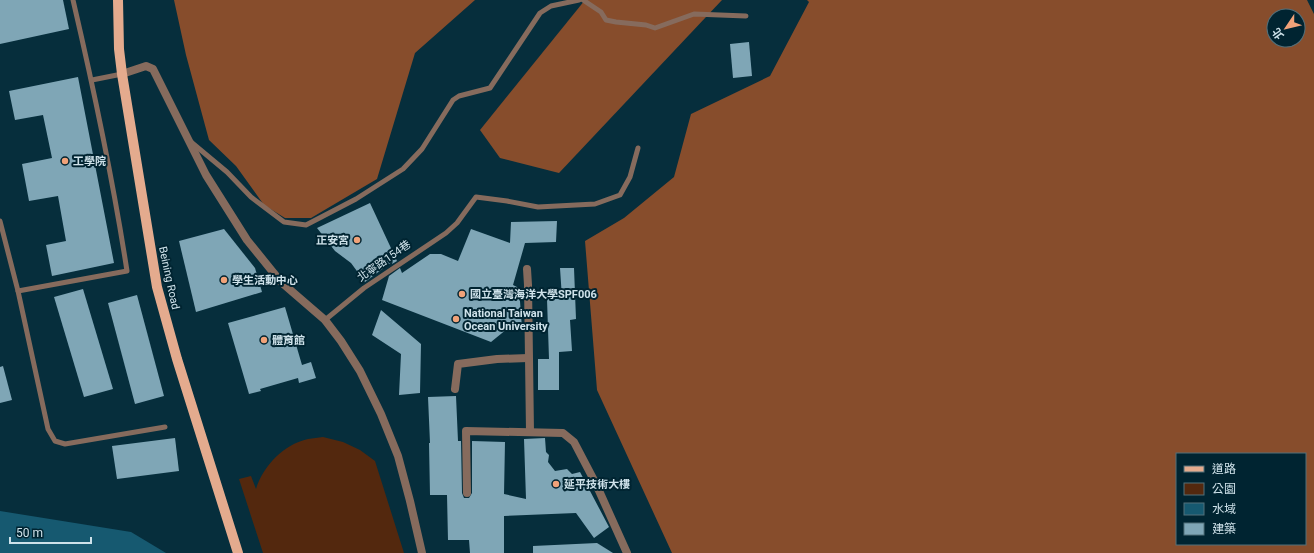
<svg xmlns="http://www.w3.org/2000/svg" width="1314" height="553" viewBox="0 0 1314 553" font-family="Roboto,'Noto Sans TC',sans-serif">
<rect width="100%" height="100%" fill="#062e3c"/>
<path fill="#53280e" d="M 323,437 L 343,442 L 360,450 L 375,461 L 404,553 L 263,553 L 239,479 L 251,476 L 256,489 C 263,466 284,444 308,439 C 313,438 318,438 323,437 Z"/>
<g fill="#874d2c" fill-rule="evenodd">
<path d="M 174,0 L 475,0 L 415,53 L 377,179 L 311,218 L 285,218 L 264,205 L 236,166 L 209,140 L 186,55 Z"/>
<path d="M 585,0 L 722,0 L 559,173 L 500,158 L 480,130 Z"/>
<path d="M 807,0 L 1307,0 L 1314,14 L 1314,553 L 672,553 L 597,390 L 585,241 L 624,218 L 674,177 L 691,114 L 770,76 L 809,2 ZM 1274,16 L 1298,16 L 1298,40 L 1274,40 ZM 1177,454 L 1305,454 L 1305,544 L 1177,544 Z"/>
</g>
<path fill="#165970" d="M 0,511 L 131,532 L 166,553 L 0,553 Z"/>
<g fill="#7fa6b6">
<path d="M 0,0 L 63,0 L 69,29 L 0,44 Z"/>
<path d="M 749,42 L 752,76 L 733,78 L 730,44 Z"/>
<path d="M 78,77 L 114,263 L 52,276 L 46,245 L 66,241 L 58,196 L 29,201 L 22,164 L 52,158 L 43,115 L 15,120 L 9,91 Z"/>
<path d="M 370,203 L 397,261 L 392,264 L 393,261 L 365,282 L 351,263 L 335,251 L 317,228 Z"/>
<path d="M 557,221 L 556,242 L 525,243 L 513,285 L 519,288 L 522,328 L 507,329 L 491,342 L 382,300 L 389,276 L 400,268 L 402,273 L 430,254 L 441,254 L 458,261 L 471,229 L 510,243 L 511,222 Z"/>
<path d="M 224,229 L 255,268 L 262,292 L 196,312 L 179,241 Z"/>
<path d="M 560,268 L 574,268 L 576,319 L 570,320 L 572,351 L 559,352 L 559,390 L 538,390 L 538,359 L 549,359 L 547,299 L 562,298 Z"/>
<path d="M 83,289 L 113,389 L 84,397 L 54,297 Z"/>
<path d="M 137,295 L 164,396 L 135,404 L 108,303 Z"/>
<path d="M 285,307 L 302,365 L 311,362 L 316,378 L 299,383 L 298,378 L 260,389 L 261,391 L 249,394 L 228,323 Z"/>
<path d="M 381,310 L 421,344 L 420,393 L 399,395 L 401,354 L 372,335 Z"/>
<path d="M 3,366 L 12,400 L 0,403 L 0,367 Z"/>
<path d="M 456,396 L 458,441 L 461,441 L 462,493 L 464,498 L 469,498 L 472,493 L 472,441 L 505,442 L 504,494 L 526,499 L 524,439 L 545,438 L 546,452 L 549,455 L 548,462 L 555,471 L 567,469 L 572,474 L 580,472 L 609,527 L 594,538 L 576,513 L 504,516 L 504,553 L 470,553 L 469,540 L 448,540 L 447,495 L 430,495 L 429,443 L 430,443 L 428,397 Z"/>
<path d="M 175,438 L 179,471 L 117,479 L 112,446 Z"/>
<path d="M 597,543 L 613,553 L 533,553 L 533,546 Z"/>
</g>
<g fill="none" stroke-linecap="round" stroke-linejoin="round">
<g stroke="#866b5d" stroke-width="5">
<path d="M 583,0 L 601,12 L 606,20 L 616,22 L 646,25 L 655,28 L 694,14 L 746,16"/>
<path d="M 92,80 L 122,74"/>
<path d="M 191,142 L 227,172 L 251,197 L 284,222 L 306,225 L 356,199 L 403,169 L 422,149 L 453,100 L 459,96 L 490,88 L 540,13 L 551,6 L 579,0"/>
<path d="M 0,221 L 18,291 L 48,429 L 55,441 L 65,444 L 165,427"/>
<path d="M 18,291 L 127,271 C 113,180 94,90 73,0"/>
<path d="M 325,320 L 364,288 L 446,233 L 457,223 L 476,197 L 507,201 L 538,207 L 595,204 L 620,195 L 630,177 L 638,148"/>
</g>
<g stroke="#866b5d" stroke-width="8">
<path d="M 122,74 L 146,66 L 153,69 L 206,175 L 247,240 L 281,282 L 325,320 L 341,341 L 360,371 L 381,414 L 398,456 L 410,501 L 422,553"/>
<path d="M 527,269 L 528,285 L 530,432"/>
<path d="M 455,389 L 458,364 L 497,359 L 528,358"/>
<path d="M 467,493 L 466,431 L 563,433 L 574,442 L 596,484 L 627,553"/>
</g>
<path stroke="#e4ab8e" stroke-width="10" d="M 118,0 L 119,49 L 122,74 L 157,287 L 177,359 L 238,553"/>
</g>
<g fill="#f0a279" stroke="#002431" stroke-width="1.5">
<circle cx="65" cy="161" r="4"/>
<circle cx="357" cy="240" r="4"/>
<circle cx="224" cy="280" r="4"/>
<circle cx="462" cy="294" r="4"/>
<circle cx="456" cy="319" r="4"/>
<circle cx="264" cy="340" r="4"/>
<circle cx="556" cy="484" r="4"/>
</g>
<g text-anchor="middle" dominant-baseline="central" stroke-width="4" stroke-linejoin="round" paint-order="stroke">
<g font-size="11" font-weight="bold" fill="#cee2ea" stroke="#002431" text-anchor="start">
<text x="73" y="161">工學院</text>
<text x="349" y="240" text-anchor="end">正安宮</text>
<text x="232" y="280">學生活動中心</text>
<text x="470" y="294">國立臺灣海洋大學SPF006</text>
<text x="464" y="313">National Taiwan<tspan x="464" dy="13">Ocean University</tspan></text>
<text x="272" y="340">體育館</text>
<text x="564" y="484">延平技術大樓</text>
</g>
<g font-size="11" fill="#cee2ea" stroke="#002431">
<text transform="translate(384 261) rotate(-35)">北寧路154巷</text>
<text transform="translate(169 278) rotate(78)">Beining Road</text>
</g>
</g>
<rect x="1176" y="453" width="130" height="92" fill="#002431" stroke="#52707b"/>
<rect x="1184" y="466" width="20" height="6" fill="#e4ab8e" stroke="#52707b"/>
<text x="1212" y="473" font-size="12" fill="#cee2ea">道路</text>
<rect x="1184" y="483" width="20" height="12" fill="#53280e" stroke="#52707b"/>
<text x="1212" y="493" font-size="12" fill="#cee2ea">公園</text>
<rect x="1184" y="503" width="20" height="12" fill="#165970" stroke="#52707b"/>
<text x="1212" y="513" font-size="12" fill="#cee2ea">水域</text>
<rect x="1184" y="523" width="20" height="12" fill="#7fa6b6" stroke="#52707b"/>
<text x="1212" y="533" font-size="12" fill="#cee2ea">建築</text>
<g transform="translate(1286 28) rotate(235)"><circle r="19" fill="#002431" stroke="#52707b"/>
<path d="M0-3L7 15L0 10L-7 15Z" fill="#f0a279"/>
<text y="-6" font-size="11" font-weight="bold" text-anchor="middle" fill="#cee2ea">北</text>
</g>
<path d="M10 537v6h81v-6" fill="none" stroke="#cee2ea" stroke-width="2"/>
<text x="16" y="537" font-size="12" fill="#cee2ea" stroke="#002431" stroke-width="3" paint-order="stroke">50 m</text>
</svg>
